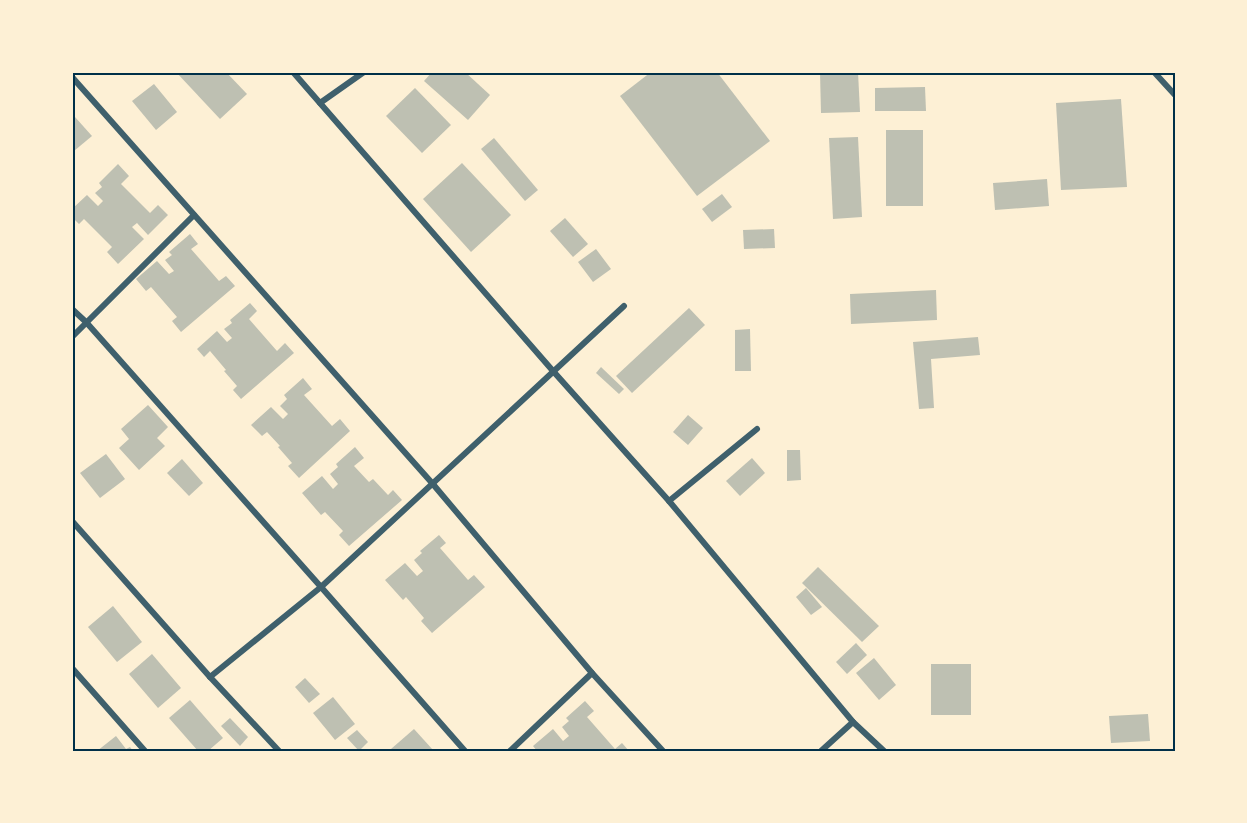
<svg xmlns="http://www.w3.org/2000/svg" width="1247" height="823" viewBox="0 0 1247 823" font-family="Merriweather,serif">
<rect width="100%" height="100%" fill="#fdf0d5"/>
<g fill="#bec0b2">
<path d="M 176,72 L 226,72 L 247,94 L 220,119 Z"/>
<path d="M 432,72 L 465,72 L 490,95 L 468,120 L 424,81 Z"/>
<path d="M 651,72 L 717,72 L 770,141 L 697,196 L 620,96 Z"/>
<path d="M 820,72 L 858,72 L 860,112 L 821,113 Z"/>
<path d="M 154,84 L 177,112 L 156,130 L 132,101 Z"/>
<path d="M 925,87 L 926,111 L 875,111 L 875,88 Z"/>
<path d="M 415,88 L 451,125 L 422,153 L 386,116 Z"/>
<path d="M 1121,99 L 1127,187 L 1061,190 L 1056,103 Z"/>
<path d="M 75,117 L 92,136 L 74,151 L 72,149 L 72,120 Z"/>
<rect x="886" y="130" width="37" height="76"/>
<path d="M 858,137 L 862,217 L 833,219 L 829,138 Z"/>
<path d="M 494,138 L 538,190 L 525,201 L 481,149 Z"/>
<path d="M 462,163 L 511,215 L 471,252 L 423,199 Z"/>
<path d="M 118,164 L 129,176 L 121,184 L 150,213 L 158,205 L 168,215 L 148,235 L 137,223 L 132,227 L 144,239 L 118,264 L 107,252 L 112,247 L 84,219 L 79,224 L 72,217 L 72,209 L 87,195 L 98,206 L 103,201 L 95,193 L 102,187 L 99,183 Z"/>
<path d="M 1047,179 L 1049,206 L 995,210 L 993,183 Z"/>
<path d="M 722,194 L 732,207 L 712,222 L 702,209 Z"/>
<path d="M 565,218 L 588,244 L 573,257 L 550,231 Z"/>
<path d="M 774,229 L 775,248 L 744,249 L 743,230 Z"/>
<path d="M 190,234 L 198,244 L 191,249 L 219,281 L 226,276 L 235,286 L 181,332 L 172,321 L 177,317 L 151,287 L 146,291 L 136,279 L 157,261 L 169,274 L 174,271 L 165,260 L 172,255 L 169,252 Z"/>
<path d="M 596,249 L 611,269 L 593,282 L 578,262 Z"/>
<path d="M 936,290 L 937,320 L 851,324 L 850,294 Z"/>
<path d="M 250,303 L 257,311 L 249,319 L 277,351 L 285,343 L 294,353 L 241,399 L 233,390 L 237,386 L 224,371 L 226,370 L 210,351 L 204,357 L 197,349 L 217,331 L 227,342 L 232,338 L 224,329 L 232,323 L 230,320 Z"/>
<path d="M 689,308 L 705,325 L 632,393 L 616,376 Z"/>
<path d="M 750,329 L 751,371 L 735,371 L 735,330 Z"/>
<path d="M 978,337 L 980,355 L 931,359 L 934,408 L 919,409 L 913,342 Z"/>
<path d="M 601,367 L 624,389 L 619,394 L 596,373 Z"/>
<path d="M 303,378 L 312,389 L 304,395 L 332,426 L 340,419 L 350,431 L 299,478 L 288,466 L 292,463 L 278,447 L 280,446 L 267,432 L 262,436 L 251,425 L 271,407 L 283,419 L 288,414 L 280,406 L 287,399 L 284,395 Z"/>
<path d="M 148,405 L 168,427 L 157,438 L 165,446 L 139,470 L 119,448 L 129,439 L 121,429 Z"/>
<path d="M 688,415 L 703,428 L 688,445 L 673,432 Z"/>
<path d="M 355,447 L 364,458 L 354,466 L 369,482 L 373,479 L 388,495 L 393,490 L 402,500 L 349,546 L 339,535 L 343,531 L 325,512 L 321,515 L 302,493 L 322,476 L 333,489 L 338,484 L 330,474 L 338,467 L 336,464 Z"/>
<path d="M 787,450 L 800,450 L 801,480 L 787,481 Z"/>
<path d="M 106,454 L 125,479 L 100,498 L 80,473 Z"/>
<path d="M 752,458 L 765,473 L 740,496 L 726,481 Z"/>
<path d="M 182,459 L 203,483 L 189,496 L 167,473 Z"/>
<path d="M 439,535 L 446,543 L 440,548 L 468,580 L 474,575 L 485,587 L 432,633 L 421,621 L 424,618 L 406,597 L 403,600 L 385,580 L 405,563 L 417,576 L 423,571 L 414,560 L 422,553 L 420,551 Z"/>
<path d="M 818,567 L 879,626 L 862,642 L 802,583 Z"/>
<path d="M 806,588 L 822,607 L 811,615 L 796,597 Z"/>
<path d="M 113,606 L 142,642 L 117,662 L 88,627 Z"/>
<path d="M 856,643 L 867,655 L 847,674 L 836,662 Z"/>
<path d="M 152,654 L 181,688 L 158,708 L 129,674 Z"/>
<path d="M 874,658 L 896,685 L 879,700 L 856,673 Z"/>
<rect x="931" y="664" width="40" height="51"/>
<path d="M 305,678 L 320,694 L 309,703 L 295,687 Z"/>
<path d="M 333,697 L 355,724 L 335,740 L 313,713 Z"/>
<path d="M 190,700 L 223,738 L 208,751 L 198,751 L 169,718 Z"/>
<path d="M 585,701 L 594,711 L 587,717 L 615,749 L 622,743 L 629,751 L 537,751 L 533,746 L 553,729 L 563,741 L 569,736 L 562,727 L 569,721 L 566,718 Z"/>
<path d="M 1148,714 L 1150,741 L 1111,743 L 1109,716 Z"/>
<path d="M 230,718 L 248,737 L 240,746 L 221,726 Z"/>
<path d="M 414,729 L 433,750 L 431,751 L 393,751 L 391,749 Z"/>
<path d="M 357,730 L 368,742 L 359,751 L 347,738 Z"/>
<path d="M 116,736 L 126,749 L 130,747 L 133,751 L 97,751 Z"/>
</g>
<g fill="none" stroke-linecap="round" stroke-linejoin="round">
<g stroke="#3f606c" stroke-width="6">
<path d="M 293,72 L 553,371 L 669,501 L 853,722 L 884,751"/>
<path d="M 1154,72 L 1175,95"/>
<path d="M 72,77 L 432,483 L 592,673 L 663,751"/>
<path d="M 320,103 L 364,72"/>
<path d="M 72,309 L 86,322 L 321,587 L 465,751"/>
<path d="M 72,337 L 194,215"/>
<path d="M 669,501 L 757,429"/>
<path d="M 72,521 L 210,677 L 279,751"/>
<path d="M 72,668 L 145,751"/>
<path d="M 210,677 L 321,587 L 624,306"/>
<path d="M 510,751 L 592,673"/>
<path d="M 821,751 L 853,722"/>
</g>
</g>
<rect width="1247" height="823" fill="none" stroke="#fdf0d5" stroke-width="147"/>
<rect x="74" y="74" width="1100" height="676" fill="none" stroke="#003049" stroke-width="2"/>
</svg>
